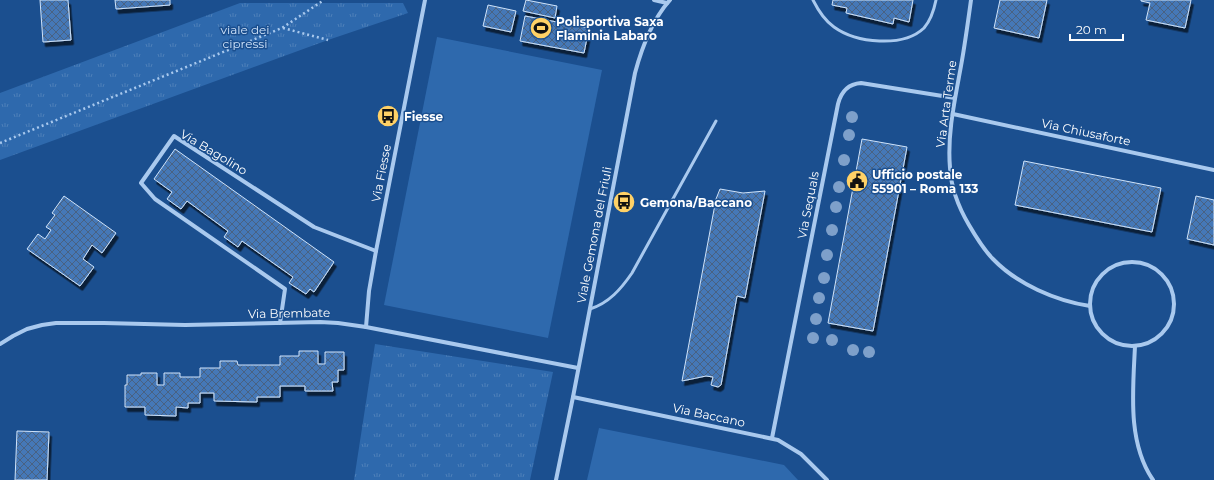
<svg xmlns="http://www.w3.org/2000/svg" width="1214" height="480" viewBox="0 0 1214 480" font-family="Montserrat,sans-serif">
<defs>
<pattern id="park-tufts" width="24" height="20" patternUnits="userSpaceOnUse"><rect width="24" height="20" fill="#2e69ad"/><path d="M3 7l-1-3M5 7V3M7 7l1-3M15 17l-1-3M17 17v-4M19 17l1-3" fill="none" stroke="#4d80b9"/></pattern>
<pattern id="building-cross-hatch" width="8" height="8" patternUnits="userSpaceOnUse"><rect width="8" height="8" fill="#4478b7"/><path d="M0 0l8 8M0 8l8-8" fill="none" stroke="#486282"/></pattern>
<filter id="shadow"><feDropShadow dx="2.5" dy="4.5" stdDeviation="0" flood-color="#0009"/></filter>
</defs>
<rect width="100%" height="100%" fill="#1b4f8f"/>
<g fill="#2e69ad">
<path d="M 437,37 L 602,70 L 548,338 L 384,305 Z"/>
<path d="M 599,428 L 784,465 L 798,480 L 587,480 Z"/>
</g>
<g fill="url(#park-tufts)">
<path d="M 240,3 L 403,3 L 408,13 L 328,40 L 0,160 L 0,93 Z"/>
<path d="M 375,344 L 553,372 L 530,480 L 354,480 Z"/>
</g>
<g fill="url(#building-cross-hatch)" stroke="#cfe3fa" filter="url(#shadow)">
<path d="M 40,0 L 68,0 L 71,40 L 43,42 Z"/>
<path d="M 115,0 L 170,0 L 170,5 L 116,9 Z"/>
<path d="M 526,0 L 557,6 L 555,18 L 523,11 Z"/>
<path d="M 833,0 L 913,0 L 909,22 L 894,18 L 893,24 L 846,13 L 847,8 L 832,5 Z"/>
<path d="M 1000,0 L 1047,0 L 1039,38 L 994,28 Z"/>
<path d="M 1141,0 L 1191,0 L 1185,28 L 1146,20 L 1150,3 L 1141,1 Z"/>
<path d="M 488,5 L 516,11 L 511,32 L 483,26 Z"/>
<path d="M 525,16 L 589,28 L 584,53 L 520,41 Z"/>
<path d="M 862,139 L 907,147 L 873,331 L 828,323 Z"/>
<path d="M 175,149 L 334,262 L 314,292 L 310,289 L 306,294 L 289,283 L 293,277 L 242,241 L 238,247 L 224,237 L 228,231 L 187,201 L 181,209 L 167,199 L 172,192 L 154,179 Z"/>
<path d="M 1024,161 L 1161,188 L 1152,232 L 1015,205 Z"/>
<path d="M 720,189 L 743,193 L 765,191 L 745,298 L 737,296 L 721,385 L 718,387 L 711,385 L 713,377 L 706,376 L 682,381 L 716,199 Z"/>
<path d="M 64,196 L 116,233 L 102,253 L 92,245 L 83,259 L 94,267 L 80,286 L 27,249 L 38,234 L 45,239 L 51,230 L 46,227 L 55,215 L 52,213 Z"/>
<path d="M 1196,196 L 1214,200 L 1214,245 L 1187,239 Z"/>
<path d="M 299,351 L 318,351 L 318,364 L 325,364 L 325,352 L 344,352 L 344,370 L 338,370 L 338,382 L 332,382 L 333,391 L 305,391 L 305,386 L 280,386 L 280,397 L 257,397 L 257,402 L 214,401 L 214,393 L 200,393 L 200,403 L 188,403 L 188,408 L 176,407 L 176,416 L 145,415 L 145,407 L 125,407 L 125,385 L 127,385 L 127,375 L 141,375 L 141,373 L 157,373 L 157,385 L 164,385 L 164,373 L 180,373 L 180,377 L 200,377 L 200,368 L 220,368 L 220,361 L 237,361 L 238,365 L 280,365 L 280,356 L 299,356 Z"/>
<path d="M 17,431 L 49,432 L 47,480 L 15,480 Z"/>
</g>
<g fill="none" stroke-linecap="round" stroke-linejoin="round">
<g stroke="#a9c9ee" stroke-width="2.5" stroke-dasharray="2 3" stroke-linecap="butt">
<path d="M 283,28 L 328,40"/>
<path d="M 0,143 L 282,28 L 324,0"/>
</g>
<g stroke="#a9c9ee" stroke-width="3">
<path d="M 813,0 C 818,10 824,20 834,27 C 856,43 903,48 924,28 C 931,20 934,10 936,0"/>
<path d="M 590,309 C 609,303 621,289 632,273 L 716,121"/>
</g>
<g stroke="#a9c9ee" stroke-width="4">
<path d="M 654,0 L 667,3"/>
<path d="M 971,0 C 968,22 965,44 961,66 C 955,99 947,134 950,168 C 951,187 959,208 969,225 C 976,237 983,249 993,259 C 1017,284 1056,301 1090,306"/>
<path d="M 953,114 L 1214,170"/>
<circle cx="1132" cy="304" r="42"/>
<path d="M 280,323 L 285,289 L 155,199 L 141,183 L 174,136 L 314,227 L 376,251"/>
<path d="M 366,327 L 369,291 L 376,251 L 425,0"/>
<path d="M 0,344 L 13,336 L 27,329 L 42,325 L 56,323 L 104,323 L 185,325 L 320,322 L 338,323 L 366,327 L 578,368"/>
<path d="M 1135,346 C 1133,390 1127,442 1153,480"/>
<path d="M 573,397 L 778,440 L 801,454 L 827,480"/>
<path d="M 772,438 L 838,104 C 841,92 848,84 861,83 L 955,98"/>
<path d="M 556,480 L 573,397 L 635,73 C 642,47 652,20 670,0"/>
</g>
</g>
<g fill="#7ea0ca">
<circle cx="852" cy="117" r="6"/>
<circle cx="849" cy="135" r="6"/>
<circle cx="844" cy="160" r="6"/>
<circle cx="839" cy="187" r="6"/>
<circle cx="836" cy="207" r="6"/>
<circle cx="832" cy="230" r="6"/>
<circle cx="827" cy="255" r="6"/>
<circle cx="824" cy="278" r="6"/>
<circle cx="819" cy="298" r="6"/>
<circle cx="816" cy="319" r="6"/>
<circle cx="813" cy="338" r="6"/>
<circle cx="832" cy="340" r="6"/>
<circle cx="853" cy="350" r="6"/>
<circle cx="869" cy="352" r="6"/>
</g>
<defs>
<g id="stadium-disc" transform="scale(1.15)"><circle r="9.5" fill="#ffd166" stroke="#1b4f8f"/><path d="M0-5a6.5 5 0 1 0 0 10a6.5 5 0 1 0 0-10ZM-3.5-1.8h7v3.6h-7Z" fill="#111"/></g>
<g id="bus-disc" transform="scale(1.15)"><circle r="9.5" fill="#ffd166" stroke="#1b4f8f"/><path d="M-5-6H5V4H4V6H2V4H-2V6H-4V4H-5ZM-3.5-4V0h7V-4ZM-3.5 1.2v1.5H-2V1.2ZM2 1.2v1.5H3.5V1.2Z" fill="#111"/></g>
<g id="civic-disc" transform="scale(1.15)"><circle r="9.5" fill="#ffd166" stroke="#1b4f8f"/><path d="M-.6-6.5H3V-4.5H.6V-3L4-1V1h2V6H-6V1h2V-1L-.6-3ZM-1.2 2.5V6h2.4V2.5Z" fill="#111"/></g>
</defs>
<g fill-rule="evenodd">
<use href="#stadium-disc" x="541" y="28"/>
<use href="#bus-disc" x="388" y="116"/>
<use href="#civic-disc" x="857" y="181"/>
<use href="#bus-disc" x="624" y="202"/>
</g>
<g text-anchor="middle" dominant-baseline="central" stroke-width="3" stroke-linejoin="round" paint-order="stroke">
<g font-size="12" font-weight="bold" fill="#fff" stroke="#1b4f8f" text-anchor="start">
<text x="556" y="21">Polisportiva Saxa<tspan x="556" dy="14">Flaminia Labaro</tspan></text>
<text x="404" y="116">Fiesse</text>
<text x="872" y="174">Ufficio postale<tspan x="872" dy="14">55901 – Roma 133</tspan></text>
<text x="640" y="202">Gemona/Baccano</text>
</g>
<g font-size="12" fill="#cfe3fa" stroke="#1b4f8f">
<text x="245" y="29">viale dei<tspan x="245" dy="14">cipressi</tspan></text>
</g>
<g font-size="12" fill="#fff" stroke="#1b4f8f">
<text transform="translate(946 104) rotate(-82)">Via Arta Terme</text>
<text transform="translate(1086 132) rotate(12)">Via Chiusaforte</text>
<text transform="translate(214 152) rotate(31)">Via Bagolino</text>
<text transform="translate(381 173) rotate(-79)">Via Fiesse</text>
<text transform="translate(808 205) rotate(-79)">Via Sequals</text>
<text transform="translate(594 235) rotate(-79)">Viale Gemona del Friuli</text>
<text transform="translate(289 313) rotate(-1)">Via Brembate</text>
<text transform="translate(709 415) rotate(12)">Via Baccano</text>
</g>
</g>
<path d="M1070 34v6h53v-6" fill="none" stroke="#ffffff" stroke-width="2"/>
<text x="1076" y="34" font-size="12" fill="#ffffff" stroke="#1b4f8f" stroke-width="3" paint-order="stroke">20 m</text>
</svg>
